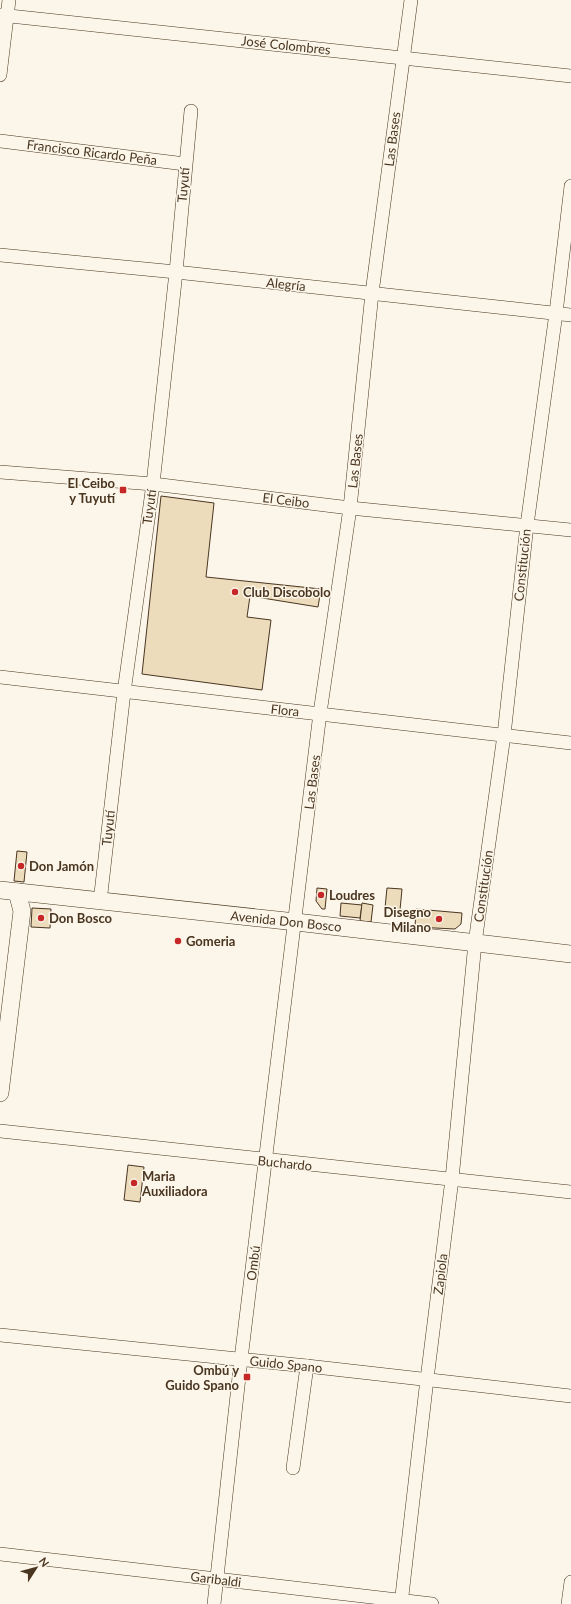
<svg xmlns="http://www.w3.org/2000/svg" width="571" height="1604" viewBox="0 0 571 1604" font-family="Lato,sans-serif">
<rect width="100%" height="100%" fill="#fbf6e9"/>
<g fill="#ecdcbc" stroke="#4a3520">
<path d="M 161,496 L 214,503 L 206,577 L 321,589 L 318,607 L 250,596 L 247,617 L 271,620 L 262,690 L 142,674 Z"/>
<path d="M 17,851 L 27,852 L 24,882 L 14,881 Z"/>
<path d="M 317,888 L 327,889 L 325,909 L 322,909 L 316,901 Z"/>
<path d="M 387,888 L 402,889 L 400,910 L 385,908 Z"/>
<path d="M 341,903 L 362,905 L 360,918 L 340,916 Z"/>
<path d="M 362,903 L 373,905 L 371,922 L 360,921 Z"/>
<path d="M 32,908 L 51,909 L 50,928 L 31,927 Z"/>
<path d="M 416,909 L 462,913 L 461,924 L 455,929 L 415,927 Z"/>
<path d="M 128,1165 L 144,1167 L 140,1202 L 124,1200 Z"/>
</g>
<g fill="none" stroke-linecap="round" stroke-linejoin="round">
<g stroke="#4a3520" stroke-width="14">
<g id="minor">
<path d="M 0,15 L 571,76"/>
<path d="M 0,75 L 9,0"/>
<path d="M 0,141 L 185,164"/>
<path d="M 0,255 L 176,272 L 571,315"/>
<path d="M 0,472 L 153,484 L 350,508 L 571,530"/>
<path d="M 0,677 L 571,743"/>
<path d="M 100,902 L 124,692 L 153,484 L 176,272 L 191,111"/>
<path d="M 0,1131 L 571,1192"/>
<path d="M 0,1335 L 307,1366 L 571,1396"/>
<path d="M 293,1468 L 307,1366"/>
<path d="M 0,1554 L 432,1604"/>
<path d="M 214,1604 L 241,1359 L 320,713 L 350,508 L 372,293 L 411,0"/>
<path d="M 401,1604 L 427,1379 L 452,1179 L 475,943 L 504,735 L 527,525 L 556,313 L 571,186"/>
<path d="M 568,1604 L 571,1582"/>
</g>
</g>
<g stroke="#4a3520" stroke-width="18">
<g id="major">
<path d="M 0,890 L 296,922 L 571,954"/>
<path d="M 0,1093 L 22,911 L 17,892"/>
</g>
</g>
<use href="#minor" stroke="#fbf6e9" stroke-width="13"/>
<use href="#major" stroke="#fbf6e9" stroke-width="17"/>
</g>
<g fill="#c62828" stroke="#fbf6e9" stroke-width="1.5">
<rect x="119" y="486" width="8" height="8" rx="2"/>
<circle cx="235" cy="592" r="4"/>
<circle cx="21" cy="866" r="4"/>
<circle cx="321" cy="895" r="4"/>
<circle cx="41" cy="918" r="4"/>
<circle cx="439" cy="919" r="4"/>
<circle cx="178" cy="941" r="4"/>
<circle cx="134" cy="1183" r="4"/>
<rect x="243" y="1373" width="8" height="8" rx="2"/>
</g>
<g text-anchor="middle" dominant-baseline="central" stroke-width="3" stroke-linejoin="round" paint-order="stroke">
<g font-size="13" fill="#4a3520" stroke="#fbf6e9">
<text transform="translate(286 45) rotate(6)">José Colombres</text>
<text transform="translate(392 139) rotate(-83)">Las Bases</text>
<text transform="translate(92 152) rotate(7)">Francisco Ricardo Peña</text>
<text transform="translate(183 185) rotate(-85)">Tuyutí</text>
<text transform="translate(286 284) rotate(6)">Alegría</text>
<text transform="translate(355 461) rotate(-84)">Las Bases</text>
<text transform="translate(286 500) rotate(7)">El Ceibo</text>
<text transform="translate(149 507) rotate(-82)">Tuyutí</text>
<text transform="translate(522 565) rotate(-84)">Constitución</text>
<text transform="translate(285 710) rotate(6)">Flora</text>
<text transform="translate(312 782) rotate(-83)">Las Bases</text>
<text transform="translate(108 828) rotate(-84)">Tuyutí</text>
<text transform="translate(483 886) rotate(-82)">Constitución</text>
<text transform="translate(286 921) rotate(6)">Avenida Don Bosco</text>
<text transform="translate(285 1163) rotate(6)">Buchardo</text>
<text transform="translate(253 1263) rotate(-83)">Ombú</text>
<text transform="translate(440 1274) rotate(-83)">Zapiola</text>
<text transform="translate(286 1364) rotate(6)">Guido Spano</text>
<text transform="translate(216 1579) rotate(7)">Garibaldi</text>
</g>
<g font-size="13" font-weight="bold" fill="#4a3520" stroke="#fbf6e9" text-anchor="start">
<text x="115" y="483" text-anchor="end">El Ceibo<tspan x="115" dy="15">y Tuyutí</tspan></text>
<text x="243" y="592">Club Discobolo</text>
<text x="29" y="866">Don Jamón</text>
<text x="329" y="895">Loudres</text>
<text x="431" y="912" text-anchor="end">Disegno<tspan x="431" dy="15">Milano</tspan></text>
<text x="49" y="918">Don Bosco</text>
<text x="186" y="941">Gomeria</text>
<text x="142" y="1176">Maria<tspan x="142" dy="15">Auxiliadora</tspan></text>
<text x="239" y="1370" text-anchor="end">Ombú y<tspan x="239" dy="15">Guido Spano</tspan></text>
</g>
</g>
<g transform="translate(36 1568) rotate(54)" stroke="#fbf6e9" stroke-width="3" paint-order="stroke">
<path d="M0-3L7 15L0 10L-7 15Z" fill="#4a3520"/>
<text y="-6" font-size="11" font-weight="bold" text-anchor="middle" fill="#4a3520">N</text>
</g>
</svg>
